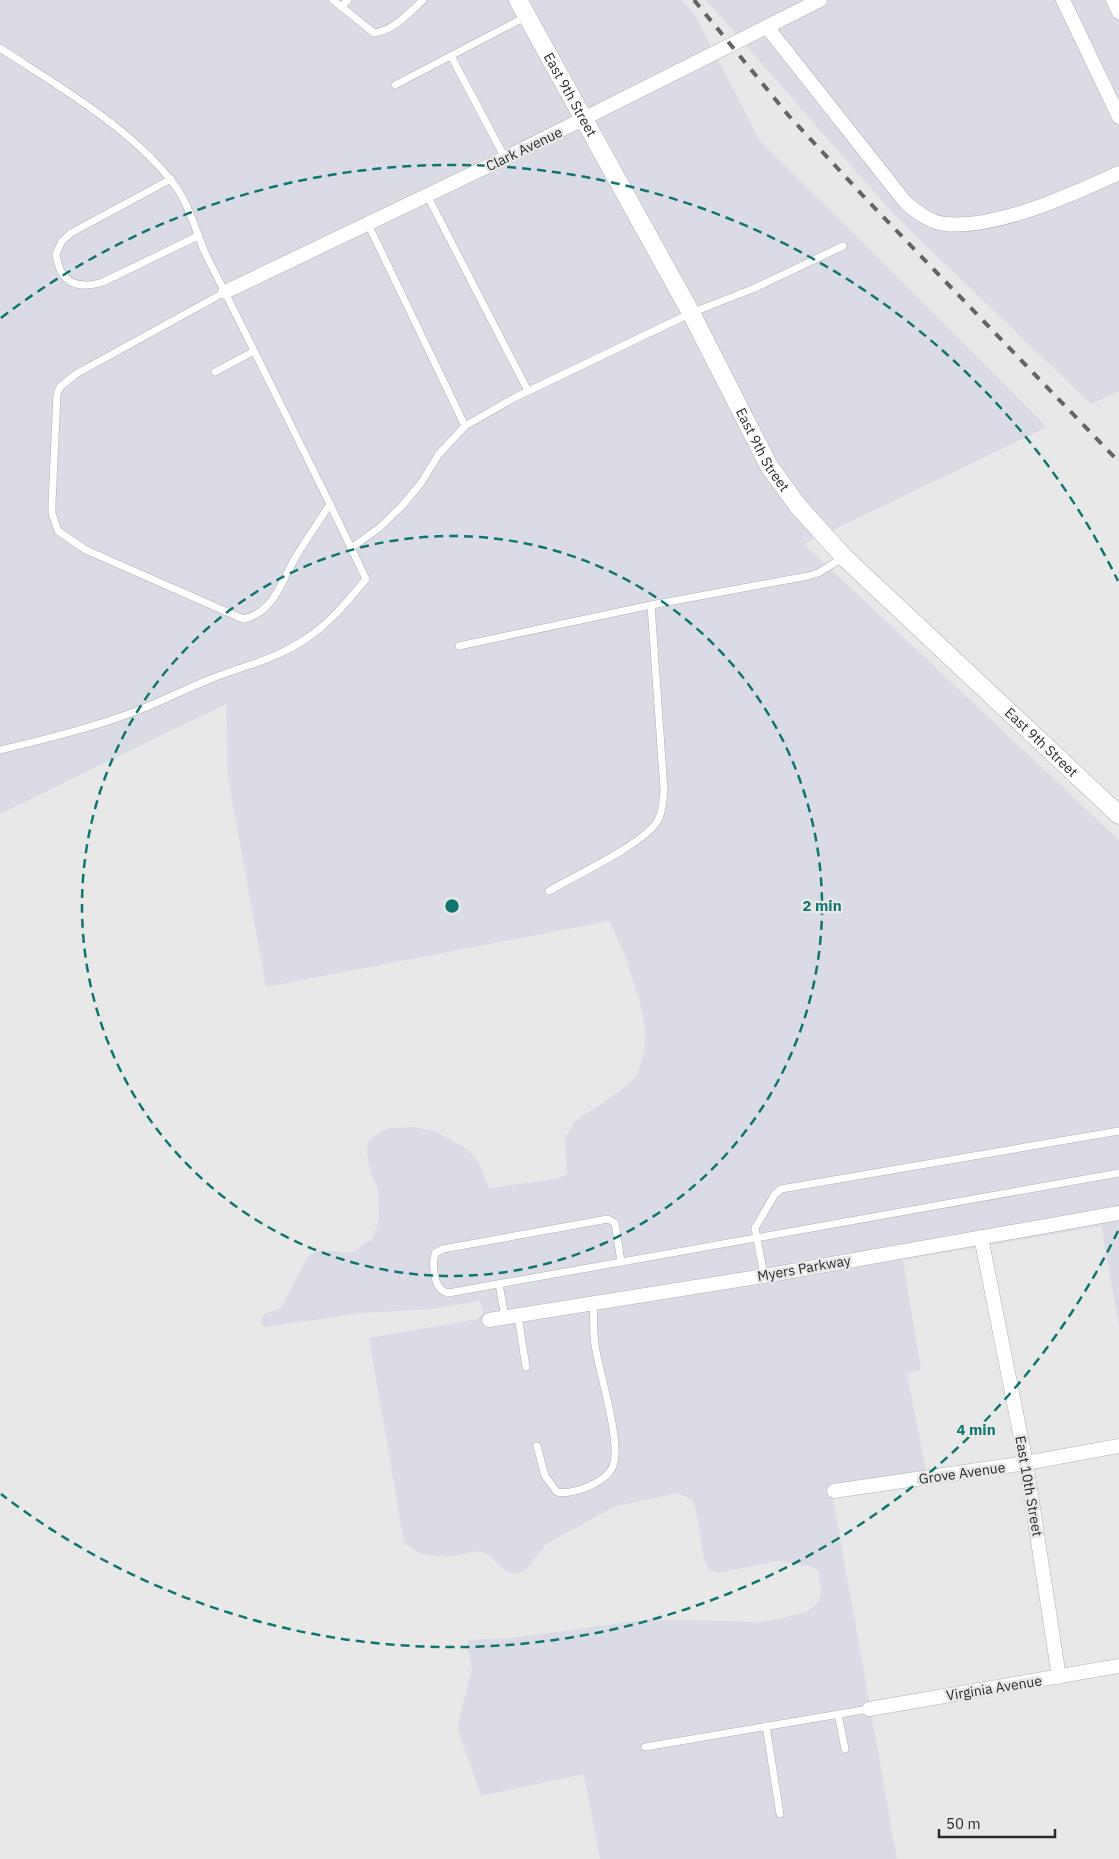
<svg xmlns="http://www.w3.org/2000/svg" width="1119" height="1859" viewBox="0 0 1119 1859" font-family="'IBM Plex Sans',sans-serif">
<rect width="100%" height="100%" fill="#e8e8e9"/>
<g fill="#dadbe4">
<path d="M 0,0 L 682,0 L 695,15 L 760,141 L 1047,427 L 804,544 L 1119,840 L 1119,1326 L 1101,1226 L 903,1260 L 921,1370 L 907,1373 L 926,1471 L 831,1486 L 897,1859 L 600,1859 L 584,1774 L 481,1796 L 457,1727 L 472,1670 L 467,1640 L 512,1638 L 651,1619 L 758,1622 L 775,1620 L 806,1612 L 819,1602 L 821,1590 L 818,1570 L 810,1566 L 778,1561 L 718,1573 L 708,1569 L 704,1559 L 696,1509 L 692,1500 L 678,1493 L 616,1506 L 546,1544 L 524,1572 L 512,1574 L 501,1567 L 489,1555 L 477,1551 L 447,1557 L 421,1554 L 404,1543 L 369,1338 L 477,1319 L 483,1313 L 480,1301 L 433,1309 L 363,1313 L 265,1327 L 260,1323 L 264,1314 L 281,1308 L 308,1256 L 321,1250 L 351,1253 L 372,1239 L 379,1220 L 378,1189 L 371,1174 L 367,1153 L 368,1141 L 381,1132 L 391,1128 L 415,1127 L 436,1132 L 467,1149 L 478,1161 L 489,1188 L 556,1179 L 567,1174 L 565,1138 L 575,1121 L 613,1096 L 637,1076 L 644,1052 L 645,1029 L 640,1003 L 624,953 L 609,921 L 266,987 L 228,778 L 226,704 L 0,814 Z"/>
<path d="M 706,0 L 1119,0 L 1119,391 L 1091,404 L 898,219 Z"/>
</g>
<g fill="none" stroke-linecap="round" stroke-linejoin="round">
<g stroke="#b0b1b2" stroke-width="8">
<g id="service">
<path d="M 333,0 L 374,33 C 394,30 409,13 423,0"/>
<path d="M 341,7 L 348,0"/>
<path d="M 0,48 C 58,86 126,125 170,179 C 189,201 195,231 207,257 C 249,339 289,422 330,504 C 318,523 305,541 294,560 C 281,583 273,613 243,619 L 86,550 L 58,531 L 52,513 L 52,503 L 57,394 L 60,387 L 76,374 L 225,292"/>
<path d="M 451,56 L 505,158"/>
<path d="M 395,85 L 527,16"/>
<path d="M 171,179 L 71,233 L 62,241 L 56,254 C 60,283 77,290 103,282 L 198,236"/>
<path d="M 427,195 L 528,391"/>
<path d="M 215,372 L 254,351"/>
<path d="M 465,426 L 514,398 L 691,313 L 755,288 L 843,246"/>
<path d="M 351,548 L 379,528 L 402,506 L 421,483 L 439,454 L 465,426 L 368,224"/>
<path d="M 459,646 L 651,605 L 808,576 L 818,573 L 844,557"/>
<path d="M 0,750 C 46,739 95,727 139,710 C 164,700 188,688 213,678 C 244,666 276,659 304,640 C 329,624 347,602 366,579 L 330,504"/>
<path d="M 549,891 C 574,876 646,843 658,820 C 663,811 663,800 664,790 L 651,605"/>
<path d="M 621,1262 L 615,1223 L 608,1219 L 443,1249 L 435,1253 C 432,1265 433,1290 448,1293 C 672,1253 895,1213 1119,1173"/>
<path d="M 764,1276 L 755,1228 L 775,1194 L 781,1189 L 1119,1131"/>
<path d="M 499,1284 L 505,1318"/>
<path d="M 518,1316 L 526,1367"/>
<path d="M 537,1446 L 545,1476 L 557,1492 C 573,1495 606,1483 613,1466 C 622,1442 599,1373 595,1345 C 593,1332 594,1317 593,1303"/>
<path d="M 838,1714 L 845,1749"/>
<path d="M 766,1726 L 780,1814"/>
<path d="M 645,1747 L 869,1709"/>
</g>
</g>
<g stroke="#b0b1b2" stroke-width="15">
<g id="minor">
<path d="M 1063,0 L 1119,117"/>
<path d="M 1113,0 L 1119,12"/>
<path d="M 767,27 L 906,203 C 917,212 931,223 946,224 C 997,229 1073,194 1119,173"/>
<path d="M 225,292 L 505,158 L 820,0"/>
<path d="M 981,1237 L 1026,1463 L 1059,1677"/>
<path d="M 489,1320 L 764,1276 L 1119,1213"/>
<path d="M 834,1491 L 1026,1463 L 1119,1446"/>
<path d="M 869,1709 L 1119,1666"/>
</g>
</g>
<g stroke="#b0b1b2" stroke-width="19">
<g id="tertiary">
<path id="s1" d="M 518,0 L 691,313 L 769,466 L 798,506 L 844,557 L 1119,815"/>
</g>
</g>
<use href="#service" stroke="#fff" stroke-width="7"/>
<use href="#minor" stroke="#fff" stroke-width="14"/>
<use href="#tertiary" stroke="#fff" stroke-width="18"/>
<path stroke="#646465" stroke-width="4" stroke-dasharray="9 9" stroke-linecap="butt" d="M 694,0 L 789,116 L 867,200 L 1119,462"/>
</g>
<g fill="none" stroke="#0f766e" stroke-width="2.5" stroke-dasharray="9 6">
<circle cx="452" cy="906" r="370"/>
<path d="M1118 1231A741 741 0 0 1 1 1494M1 318A741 741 0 0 1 1118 581"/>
</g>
<g text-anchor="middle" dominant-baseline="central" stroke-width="5" stroke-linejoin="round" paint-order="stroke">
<g font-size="14" fill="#2b2b2c" stroke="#e8e8e9">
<text stroke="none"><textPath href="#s1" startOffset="108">East 9th Street</textPath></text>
<text transform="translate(524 149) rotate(-26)">Clark Avenue</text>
<text stroke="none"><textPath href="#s1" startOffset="512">East 9th Street</textPath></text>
<text stroke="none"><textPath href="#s1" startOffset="918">East 9th Street</textPath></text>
<text transform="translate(804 1268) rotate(-10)">Myers Parkway</text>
<text transform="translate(962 1473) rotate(-8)">Grove Avenue</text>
<text transform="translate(1029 1486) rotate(80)">East 10th Street</text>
<text transform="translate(994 1688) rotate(-9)">Virginia Avenue</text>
</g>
</g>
<circle cx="452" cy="906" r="8" fill="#0f766e" stroke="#e8e8e9" stroke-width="2.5"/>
<g font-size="15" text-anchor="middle" font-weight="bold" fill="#0f766e" stroke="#e8e8e9" stroke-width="5" stroke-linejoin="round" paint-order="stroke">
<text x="822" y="911">2 min</text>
<text x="976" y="1435">4 min</text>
</g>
<path d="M939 1829v8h116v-8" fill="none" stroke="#2b2b2c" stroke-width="2.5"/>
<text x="946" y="1829" font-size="15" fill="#2b2b2c" stroke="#e8e8e9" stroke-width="4" paint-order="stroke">50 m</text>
</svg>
